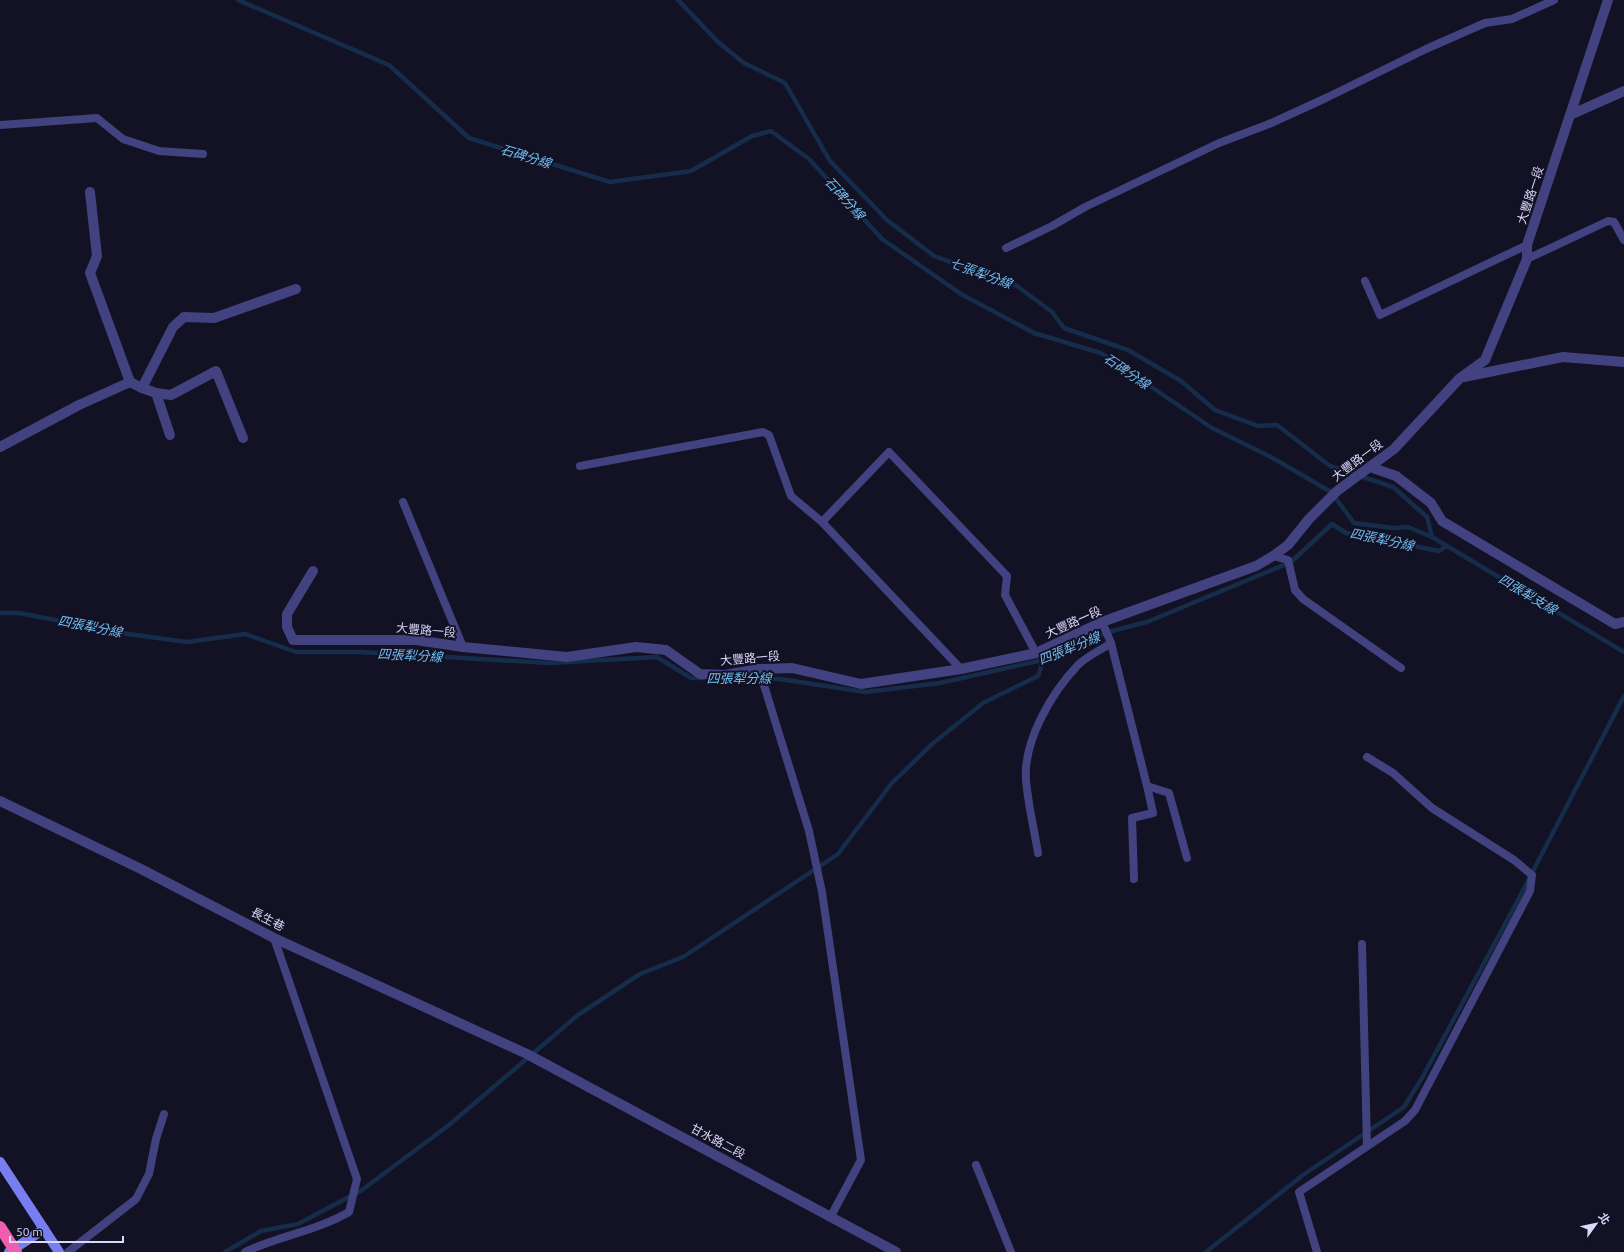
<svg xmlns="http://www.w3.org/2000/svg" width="1624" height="1252" viewBox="0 0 1624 1252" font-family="Ubuntu,'Noto Sans TC',sans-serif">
<rect width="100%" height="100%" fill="#131124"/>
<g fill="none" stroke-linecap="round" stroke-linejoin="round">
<g stroke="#152d4a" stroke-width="4.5">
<path d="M 238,0 L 389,65 L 469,138 L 610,182 L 691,171 L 752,136 L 771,131 L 809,159 L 882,239 L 961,294 L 1034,333 L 1101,353 L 1212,428 L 1271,457 L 1331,492 L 1354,523 L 1393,528 L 1408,527 L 1432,537 L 1624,652"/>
<path d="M 678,0 L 718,42 L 744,63 L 785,83 L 830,161 L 887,220 L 934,256 L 1017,286 L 1052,312 L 1064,328 L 1128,350 L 1181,381 L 1215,410 L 1258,426 L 1277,425 L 1330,466 L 1393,487 L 1427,517 L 1432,537"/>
<path d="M 0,613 L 19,613 L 128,634 L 187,642 L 245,634 L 296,652 L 360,652 L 550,663 L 657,657 L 691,678 L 703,678"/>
<path d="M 729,678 L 780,679 L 865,692 L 940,683 L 1038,661 L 1108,632 L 1147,622 L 1291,562 L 1332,524 L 1346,533 L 1439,551 L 1447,546"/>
<path d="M 225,1252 L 261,1231 L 298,1224 L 362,1190 L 449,1125 L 578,1015 L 640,974 L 683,957 L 838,854 L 891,784 L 931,745 L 983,703 L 1038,676 L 1044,659"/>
<path d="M 1206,1252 L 1303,1175 L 1404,1107 L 1422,1078 L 1518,900 L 1624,696"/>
</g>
<g stroke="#41427f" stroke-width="8">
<path d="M 0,125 L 97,118 L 123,139 L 159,151 L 203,154"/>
<path d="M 1006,248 L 1052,226 L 1085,207 L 1219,143 L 1269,124 L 1326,98 L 1426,49 L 1485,23 L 1512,19 L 1554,0"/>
<path d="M 1527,259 L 1608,221 L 1614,222 L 1624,240"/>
<path d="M 1365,281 L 1380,315 L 1527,245"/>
<path d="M 580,466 L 763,432 L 769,435 L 791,496 L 822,522 L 961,669"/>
<path d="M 403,502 L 463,647"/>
<path d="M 822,522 L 889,452 L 1007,576 L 1005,595 L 1036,653"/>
<path d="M 1273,556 L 1288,560 L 1295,590 L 1303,599 L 1401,668"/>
<path d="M 1102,622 L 1111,643 L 1147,786 L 1169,793 L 1187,858"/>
<path d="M 759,669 L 809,831 L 822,892 L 861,1160 L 831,1216"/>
<path d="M 1038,853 C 1034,829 1028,804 1026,780 C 1023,741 1052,692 1078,665 C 1087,656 1101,650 1111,643"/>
<path d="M 1134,879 L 1132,818 L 1153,813 L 1147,786"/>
<path d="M 1362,944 L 1367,1146"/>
<path d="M 976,1165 L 1011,1252"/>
<path d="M 68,1252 L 136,1199 L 149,1174 L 156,1139 L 164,1114"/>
<path d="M 245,1252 C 279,1236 316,1231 349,1212 L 357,1179 L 274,938"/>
<path d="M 1317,1252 L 1299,1192 L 1405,1121 L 1415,1110 L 1530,891 L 1532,875 L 1514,860 L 1432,808 L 1393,773 L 1367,757"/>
</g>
<g stroke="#41427f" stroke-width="10">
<path d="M 1570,115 L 1624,91"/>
<path d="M 90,192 L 97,256 L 90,273 L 130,382"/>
<path d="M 1464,377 L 1563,357 L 1624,362"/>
<path d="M 142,388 L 173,327 L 184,317 L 214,318 L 296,289"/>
<path d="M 156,393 L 170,435"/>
<path d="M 0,447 L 79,405 L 130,382 L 142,388 L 156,393 L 171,395 L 216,371 L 243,438"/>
<path d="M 1370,467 L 1396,476 L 1431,503 L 1442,521 L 1615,624 L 1624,622"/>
<path d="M 313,571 L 287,614 L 287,627 L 293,640 L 416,640 L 463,647 L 567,657 L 636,647 L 666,650 L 700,674 L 725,675 L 759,669 L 792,668 L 861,684 L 961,669 L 1036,653 L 1102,622 L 1256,566 L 1273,556 L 1288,545 L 1309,519 L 1337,491 L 1394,449 L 1460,378 L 1485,360 L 1527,259 L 1527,245 L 1608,0"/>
<path d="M 0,801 L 141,869 L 274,938 L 527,1054 L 896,1252"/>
</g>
<g stroke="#787df2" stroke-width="10">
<path d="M 0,1162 L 59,1252"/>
<path d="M 9,1252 L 44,1229"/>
</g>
<path stroke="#f05ead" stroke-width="12" d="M 0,1227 L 16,1252"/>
</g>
<g text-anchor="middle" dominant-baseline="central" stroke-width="4" stroke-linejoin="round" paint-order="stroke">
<g font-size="12" fill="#dad8fb" stroke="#131124">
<text transform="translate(1530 195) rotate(-72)">大豐路一段</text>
<text transform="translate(1357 460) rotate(-37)">大豐路一段</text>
<text transform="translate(1073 622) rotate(-24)">大豐路一段</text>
<text transform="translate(426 630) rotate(5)">大豐路一段</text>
<text transform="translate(750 658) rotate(-5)">大豐路一段</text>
<text transform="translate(268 919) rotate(27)">長生巷</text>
<text transform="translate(718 1141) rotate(28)">甘水路二段</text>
</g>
<g font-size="13" font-style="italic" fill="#70bef1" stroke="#131124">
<text transform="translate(526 156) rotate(17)">石碑分線</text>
<text transform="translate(845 198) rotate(48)">石碑分線</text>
<text transform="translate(981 273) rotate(20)">七張犁分線</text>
<text transform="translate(1127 371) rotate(34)">石碑分線</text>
<text transform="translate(1382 539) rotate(12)">四張犁分線</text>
<text transform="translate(1528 594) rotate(31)">四張犁支線</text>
<text transform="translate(90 626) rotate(11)">四張犁分線</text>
<text transform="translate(1069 648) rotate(-22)">四張犁分線</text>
<text transform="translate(410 655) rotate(3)">四張犁分線</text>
<text x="739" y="678">四張犁分線</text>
</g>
</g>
<g transform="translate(1596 1224) rotate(57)" stroke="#131124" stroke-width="3" paint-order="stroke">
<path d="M0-3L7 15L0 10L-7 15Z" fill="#dad8fb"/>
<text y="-6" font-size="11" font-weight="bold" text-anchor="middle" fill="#dad8fb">北</text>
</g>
<path d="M10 1236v6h113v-6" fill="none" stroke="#dad8fb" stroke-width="2"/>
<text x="16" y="1236" font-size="12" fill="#dad8fb" stroke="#131124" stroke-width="3" paint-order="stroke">50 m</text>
</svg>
